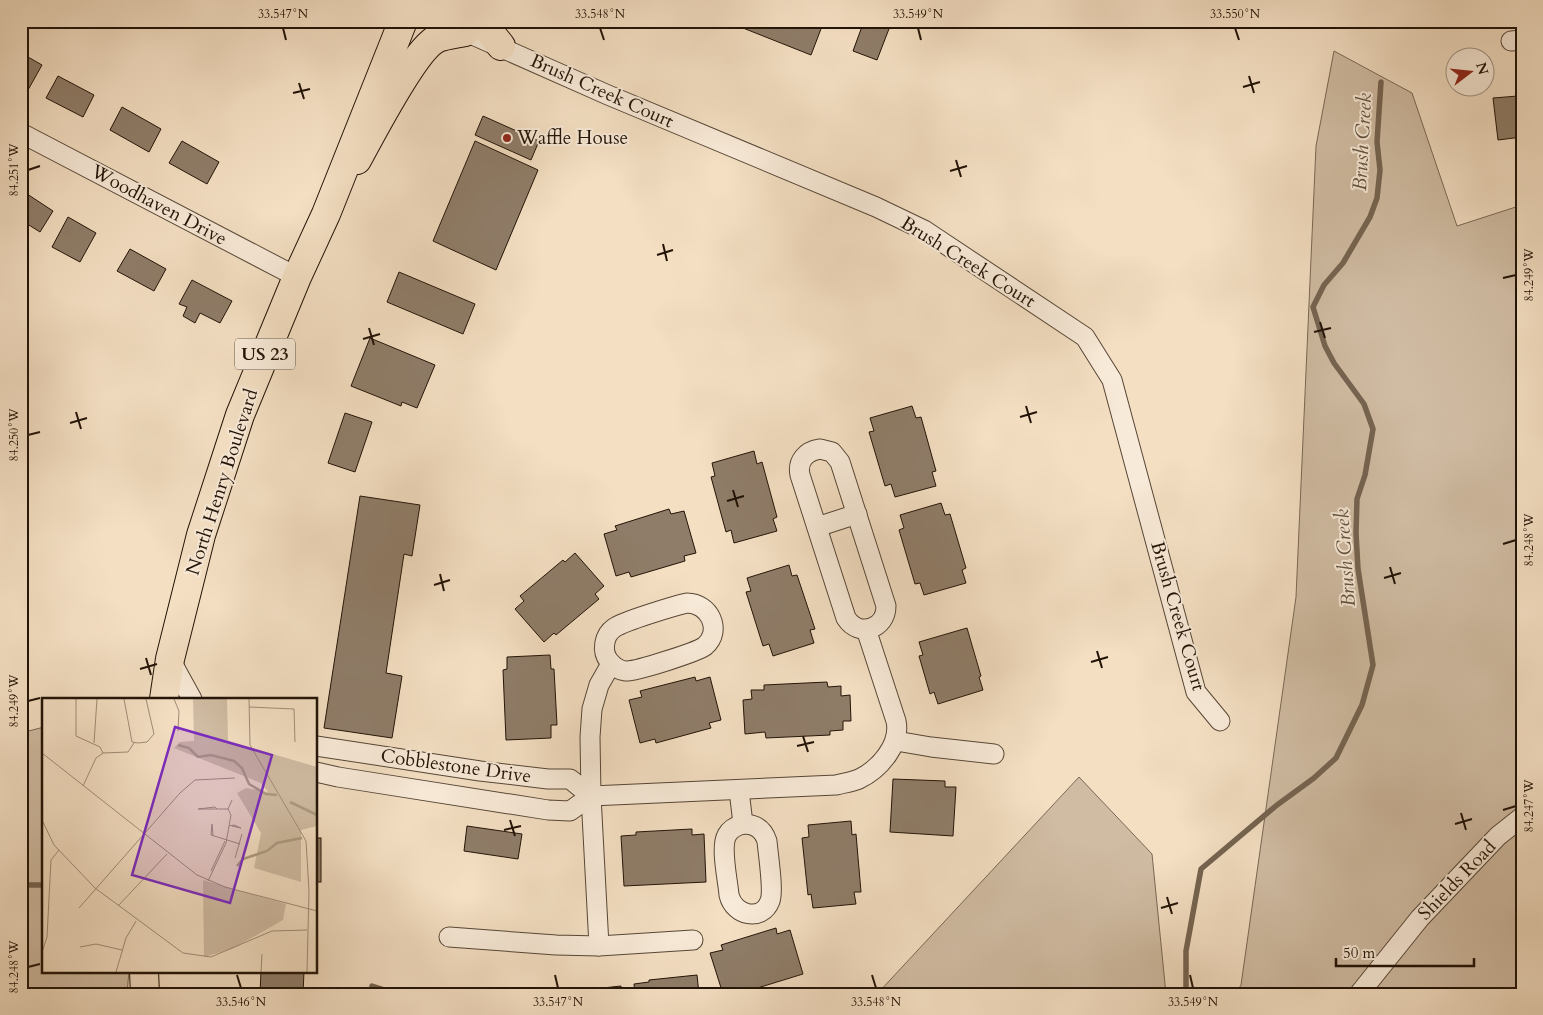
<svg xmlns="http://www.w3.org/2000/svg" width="1543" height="1015" viewBox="0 0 1543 1015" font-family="Cardo,serif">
<rect width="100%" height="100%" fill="#f4dfc3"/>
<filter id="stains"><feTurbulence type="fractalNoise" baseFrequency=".004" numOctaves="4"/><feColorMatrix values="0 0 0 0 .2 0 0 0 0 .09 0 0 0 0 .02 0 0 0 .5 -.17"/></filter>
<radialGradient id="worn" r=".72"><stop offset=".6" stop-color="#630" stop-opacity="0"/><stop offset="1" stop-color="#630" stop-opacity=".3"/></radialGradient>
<g fill="#d0bca3" stroke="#796855">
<path d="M 1334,51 L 1412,93 L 1457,226 L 1522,205 L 1522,994 L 1235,994 L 1241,985 L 1296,597 L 1316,146 Z"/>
<path d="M 44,727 L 44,971 L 129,971 L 127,994 L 21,994 L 21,733 Z"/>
<path d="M 1079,777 L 1152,854 L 1166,994 L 877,994 Z"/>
</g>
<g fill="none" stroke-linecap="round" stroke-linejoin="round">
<g stroke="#756451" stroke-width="5.5">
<path d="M 21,885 L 44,885"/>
<path d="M 372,986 L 397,994"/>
<path d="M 1186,994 L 1186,951 L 1201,869 L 1277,805 L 1314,778 L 1336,758 L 1362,705 L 1373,665 L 1358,569 L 1356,533 L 1357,499 L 1365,475 L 1373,429 L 1364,404 L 1334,363 L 1325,346 L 1313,307 L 1324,285 L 1343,263 L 1370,217 L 1377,198 L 1380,170 L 1377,142 L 1381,82"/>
</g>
</g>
<g fill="#8f7d69" stroke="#221307">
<path d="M 237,21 L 253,21 L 249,28 Z"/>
<path d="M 746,21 L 824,21 L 811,55 L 743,28 Z"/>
<path d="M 864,21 L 892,21 L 877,60 L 853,51 Z"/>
<path d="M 21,53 L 42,65 L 28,90 L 21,86 Z"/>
<path d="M 58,76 L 94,95 L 83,117 L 46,98 Z"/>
<path d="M 1518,96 L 1522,137 L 1498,140 L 1493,98 Z"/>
<path d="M 122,107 L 161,129 L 149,152 L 110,130 Z"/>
<path d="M 483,116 L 539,141 L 531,160 L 475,135 Z"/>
<path d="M 182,141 L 219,162 L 207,184 L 169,163 Z"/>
<path d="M 475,141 L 538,170 L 496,270 L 433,241 Z"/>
<path d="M 21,190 L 53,211 L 40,232 L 21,220 Z"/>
<path d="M 68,217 L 96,233 L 80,262 L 52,247 Z"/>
<path d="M 130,249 L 166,269 L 154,291 L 117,271 Z"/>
<path d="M 399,272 L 475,304 L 463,334 L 387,302 Z"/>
<path d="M 192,280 L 232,301 L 220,323 L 200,313 L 195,323 L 183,316 L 187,307 L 179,304 Z"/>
<path d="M 370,338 L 435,365 L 417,408 L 402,402 L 401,406 L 351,386 Z"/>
<path d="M 912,406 L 916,418 L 921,417 L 936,471 L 932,472 L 936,486 L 895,497 L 891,484 L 885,486 L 869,432 L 874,431 L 870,418 Z"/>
<path d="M 345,413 L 372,422 L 355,472 L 328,463 Z"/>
<path d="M 754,451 L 757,464 L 762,462 L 777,517 L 773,519 L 777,531 L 734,543 L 731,530 L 726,532 L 711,477 L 715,476 L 712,463 Z"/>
<path d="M 360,496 L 420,505 L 412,556 L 404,554 L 386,673 L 402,676 L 392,738 L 324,728 Z"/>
<path d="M 941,503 L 945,515 L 950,514 L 966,568 L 962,570 L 966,583 L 924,595 L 920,583 L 915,584 L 899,530 L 904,528 L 900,515 Z"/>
<path d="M 669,509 L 671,514 L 684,511 L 696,553 L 684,556 L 685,561 L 631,577 L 629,572 L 616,576 L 604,534 L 617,530 L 615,526 Z"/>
<path d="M 575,553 L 604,586 L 595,594 L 599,599 L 556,635 L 554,633 L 544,642 L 515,609 L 524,601 L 520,596 L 563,560 L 565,562 Z"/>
<path d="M 789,565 L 792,576 L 797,575 L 815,629 L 810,630 L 814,643 L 773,656 L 769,644 L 763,646 L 746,592 L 751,591 L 747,578 Z"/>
<path d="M 967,628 L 981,676 L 979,677 L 983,690 L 938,704 L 934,692 L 930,694 L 919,656 L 923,655 L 919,642 Z"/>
<path d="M 550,655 L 551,669 L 554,669 L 557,725 L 551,725 L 551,738 L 506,740 L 503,670 L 507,669 L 507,657 Z"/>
<path d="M 695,677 L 696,681 L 710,677 L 721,720 L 709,723 L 711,728 L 656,743 L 655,739 L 640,743 L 629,700 L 642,697 L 640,691 Z"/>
<path d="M 827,682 L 828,687 L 841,686 L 841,696 L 850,695 L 851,721 L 843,721 L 843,730 L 830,731 L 830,735 L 766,738 L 765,732 L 745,734 L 743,700 L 752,699 L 751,690 L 764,690 L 764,685 Z"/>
<path d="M 893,779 L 945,781 L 945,787 L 956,787 L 953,836 L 890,832 Z"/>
<path d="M 851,821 L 852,835 L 856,834 L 861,892 L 854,892 L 856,904 L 813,908 L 811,894 L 808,895 L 802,838 L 809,837 L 808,825 Z"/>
<path d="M 467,826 L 522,834 L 518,859 L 464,851 Z"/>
<path d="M 692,829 L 692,835 L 704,834 L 706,882 L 624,886 L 621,836 L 636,835 L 636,832 Z"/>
<rect x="316" y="838" width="5" height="44"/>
<path d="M 776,928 L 777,934 L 790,930 L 803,974 L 738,994 L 736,994 L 735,992 L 723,994 L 710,953 L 723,950 L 721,945 Z"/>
<path d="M 261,971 L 304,971 L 303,994 L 260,994 Z"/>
<path d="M 697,975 L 699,994 L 635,994 L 634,984 L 649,982 L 649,980 Z"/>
<path d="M 621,986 L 622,994 L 557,994 L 557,993 Z"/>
</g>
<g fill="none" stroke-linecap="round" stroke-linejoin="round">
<g stroke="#564636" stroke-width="21">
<g id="minor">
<path d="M 441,21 L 608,95 L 876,207 L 924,230 L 1085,337 L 1112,380 L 1196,692 L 1220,721"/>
<path d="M 1511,41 L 1522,40"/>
<path d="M 21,133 L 297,277"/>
<path d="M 820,449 L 832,452 L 840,462 L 886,606 C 886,629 859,638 846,618 L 800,475 C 797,461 806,451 820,449 Z"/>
<path d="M 817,527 L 857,514"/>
<path d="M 687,603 C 709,603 723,630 705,646 C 697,652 635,672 625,671 C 619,670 613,666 609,661 C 601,651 604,635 614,628 C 624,621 674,606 687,603 Z"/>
<path d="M 170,659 L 192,699"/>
<path d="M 896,741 L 931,747 L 994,754"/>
<path d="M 316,746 L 480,771 L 548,779 L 570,779 L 591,796"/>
<path d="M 316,772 L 338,777 L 548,810 L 570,811 L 591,796 L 836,785 C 844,783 852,782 859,779 C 880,769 901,744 896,721 L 866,629"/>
<path d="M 739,790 L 743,824"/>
<path d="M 743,824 C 755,824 763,829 767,841 C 768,854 774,890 770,901 C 762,922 734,916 729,895 C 728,881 720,847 727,835 C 730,829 736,826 743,824 Z"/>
<path d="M 449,937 L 556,945 L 599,946 L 693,940"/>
<path d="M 599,946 L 591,796 L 590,737 L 592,709 L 599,685 L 611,664"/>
<path d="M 1359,994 L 1420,918 L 1498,836 L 1522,817"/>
</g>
</g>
<g stroke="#221307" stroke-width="30">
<g id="primary">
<path d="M 481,21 L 501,46"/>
<path d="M 357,160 C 371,135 415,48 438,38 C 446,35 456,34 465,32"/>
</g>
</g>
<g stroke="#221307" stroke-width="30">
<g id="trunk">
<path d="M 164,699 L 170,659 L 201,535 L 240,415 L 297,277 L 326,214 L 403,21"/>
<path d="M 144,971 L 145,994"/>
</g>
</g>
<use href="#minor" stroke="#f8ead8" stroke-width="19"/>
<use href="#primary" stroke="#f4dfc3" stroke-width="28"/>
<use href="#trunk" stroke="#f4dfc3" stroke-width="28"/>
</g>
<path fill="none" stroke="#221307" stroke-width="2" d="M 283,28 L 286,40M 600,28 L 604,40M 918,28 L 921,40M 1235,28 L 1239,40M 1249,76 L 1254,93M 299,83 L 304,99M 1243,87 L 1260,82M 293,93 L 310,89M 956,160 L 961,177M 28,170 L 40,166M 950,171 L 967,166M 663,244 L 667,261M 657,255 L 673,250M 1503,278 L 1516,275M 1320,322 L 1325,338M 369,328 L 374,345M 1314,332 L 1331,328M 363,339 L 380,334M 1026,406 L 1031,423M 76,412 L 81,429M 1020,417 L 1037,412M 70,423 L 87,418M 28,435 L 40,432M 733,490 L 738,507M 727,501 L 744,496M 1503,544 L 1516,540M 1390,567 L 1395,584M 440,574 L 444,591M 1384,578 L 1401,573M 434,585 L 450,580M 1097,651 L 1102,668M 146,658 L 151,675M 1091,662 L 1108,657M 140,669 L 157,664M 28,701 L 40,698M 803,736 L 808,752M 797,746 L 814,742M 1503,810 L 1516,806M 1461,813 L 1466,830M 510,820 L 515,836M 1455,824 L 1472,819M 504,830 L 521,826M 1167,897 L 1172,914M 1161,908 L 1178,903M 28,967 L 40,964M 237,975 L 241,988M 555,975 L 558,988M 872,975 L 876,988M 1190,975 L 1193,988"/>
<circle fill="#8f2418" stroke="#f8ead8" stroke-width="2" cx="507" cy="138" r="5"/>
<g text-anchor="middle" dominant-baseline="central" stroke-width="4" stroke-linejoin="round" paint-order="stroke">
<rect fill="#f8ead8" stroke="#625446" stroke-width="1" x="235" y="338.5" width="60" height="31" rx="4"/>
<g font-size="18" font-weight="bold" fill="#221307">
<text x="265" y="354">US 23</text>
</g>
<g font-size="19" fill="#221307" stroke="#f8ead8">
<text transform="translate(602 91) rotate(24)">Brush Creek Court</text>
<text transform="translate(159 205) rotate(28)">Woodhaven Drive</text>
<text transform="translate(968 262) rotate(32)">Brush Creek Court</text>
<text transform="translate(222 482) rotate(-72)">North Henry Boulevard</text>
<text transform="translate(1178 616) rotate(74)">Brush Creek Court</text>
<text transform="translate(456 766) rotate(8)">Cobblestone Drive</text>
<text transform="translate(1457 880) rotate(-46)">Shields Road</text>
</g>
<g font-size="19" fill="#221307" stroke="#f8ead8" text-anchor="start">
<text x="517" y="138">Waffle House</text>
</g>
<g font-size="20" font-style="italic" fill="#61503f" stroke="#f8ead8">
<text transform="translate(1362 142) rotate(-87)">Brush Creek</text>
<text transform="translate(1345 558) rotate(-94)">Brush Creek</text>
</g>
</g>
<g transform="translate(42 698)">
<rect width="275" height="275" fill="#f4dfc3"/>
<path d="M 151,1 L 185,1 L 186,43 L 275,69 L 275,128 L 259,132 L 259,184 L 212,170 L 219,135 L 195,95 L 204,90 L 226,94 L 219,85 L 132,50 L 138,44 L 152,43 ZM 161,182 L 244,206 L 241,222 L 190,251 L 162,259 Z" fill="#d0bca3"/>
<path fill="none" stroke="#ad9a83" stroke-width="2.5" d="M 136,47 L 147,50 L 156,59 L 169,57 L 192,63 L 200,70 L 207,86 L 224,96 L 235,97M 248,104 L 275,117M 195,168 L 201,161 L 225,153 L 235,145 L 260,140"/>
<path fill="none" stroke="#a08d78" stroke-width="1" d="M 34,1 L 34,38 L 58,49 L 61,55M 82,1 L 90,44 L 96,45 L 105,44 L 112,36 L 104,1M 132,1 L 137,13 L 136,33M 207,1 L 208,47 L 264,143 L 267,193 L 265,274M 207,9 L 252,11 L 253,44M 52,45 L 55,1M 0,55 L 155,177 L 183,189 L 275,213M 41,88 L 54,60 L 61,55 L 86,54 L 92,45M 175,111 L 173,109 L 156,111 L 186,111M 0,122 L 12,147 L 53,190 L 141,255 L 169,259 L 230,233 L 265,232M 187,128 L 192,127 L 199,130 L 190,128M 171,137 L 170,126 L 169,137 L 198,146M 193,160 L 200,136M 169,173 L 183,143M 166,183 L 184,145 L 189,117 L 186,111 L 190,102M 76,208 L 125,156M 37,210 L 138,95 L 153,82 L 193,80M 38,249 L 54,246 L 80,252M 0,254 L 5,239 L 9,162 L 17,152M 74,274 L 84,240 L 94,223M 219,274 L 220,256"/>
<path fill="#7b2cbf" fill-opacity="0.15" stroke="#7b2cbf" stroke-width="2.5" d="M 133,29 L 230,57 L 188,205 L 90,177 Z"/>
<rect width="275" height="275" fill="none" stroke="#221307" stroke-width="2.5"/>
</g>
<rect width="1543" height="1015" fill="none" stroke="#f4dfc3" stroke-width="55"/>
<g transform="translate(1470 72) rotate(74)"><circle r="24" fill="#f8ead8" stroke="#a29484"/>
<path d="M0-4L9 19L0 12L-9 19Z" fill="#8f2418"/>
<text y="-8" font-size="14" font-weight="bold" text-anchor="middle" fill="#221307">N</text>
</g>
<path d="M1336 958v8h138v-8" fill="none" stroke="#221307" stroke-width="2.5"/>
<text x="1343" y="958" font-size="15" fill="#221307" stroke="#f8ead8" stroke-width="4" paint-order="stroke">50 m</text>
<rect x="28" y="28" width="1488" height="960" fill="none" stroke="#221307" stroke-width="2"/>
<g font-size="12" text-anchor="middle" fill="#221307">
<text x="283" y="18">33.547°N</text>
<text x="600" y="18">33.548°N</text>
<text x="918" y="18">33.549°N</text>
<text x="1235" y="18">33.550°N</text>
<text transform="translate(14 170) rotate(-90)" y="4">84.251°W</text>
<text transform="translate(1529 275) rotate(-90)" y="4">84.249°W</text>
<text transform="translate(14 435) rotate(-90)" y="4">84.250°W</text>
<text transform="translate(1529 540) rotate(-90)" y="4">84.248°W</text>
<text transform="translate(14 701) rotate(-90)" y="4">84.249°W</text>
<text transform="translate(1529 806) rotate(-90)" y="4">84.247°W</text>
<text transform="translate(14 967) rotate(-90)" y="4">84.248°W</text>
<text x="241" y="1006">33.546°N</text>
<text x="558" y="1006">33.547°N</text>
<text x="876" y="1006">33.548°N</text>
<text x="1193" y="1006">33.549°N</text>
</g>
<rect width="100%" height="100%" filter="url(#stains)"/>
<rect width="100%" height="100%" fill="url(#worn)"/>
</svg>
